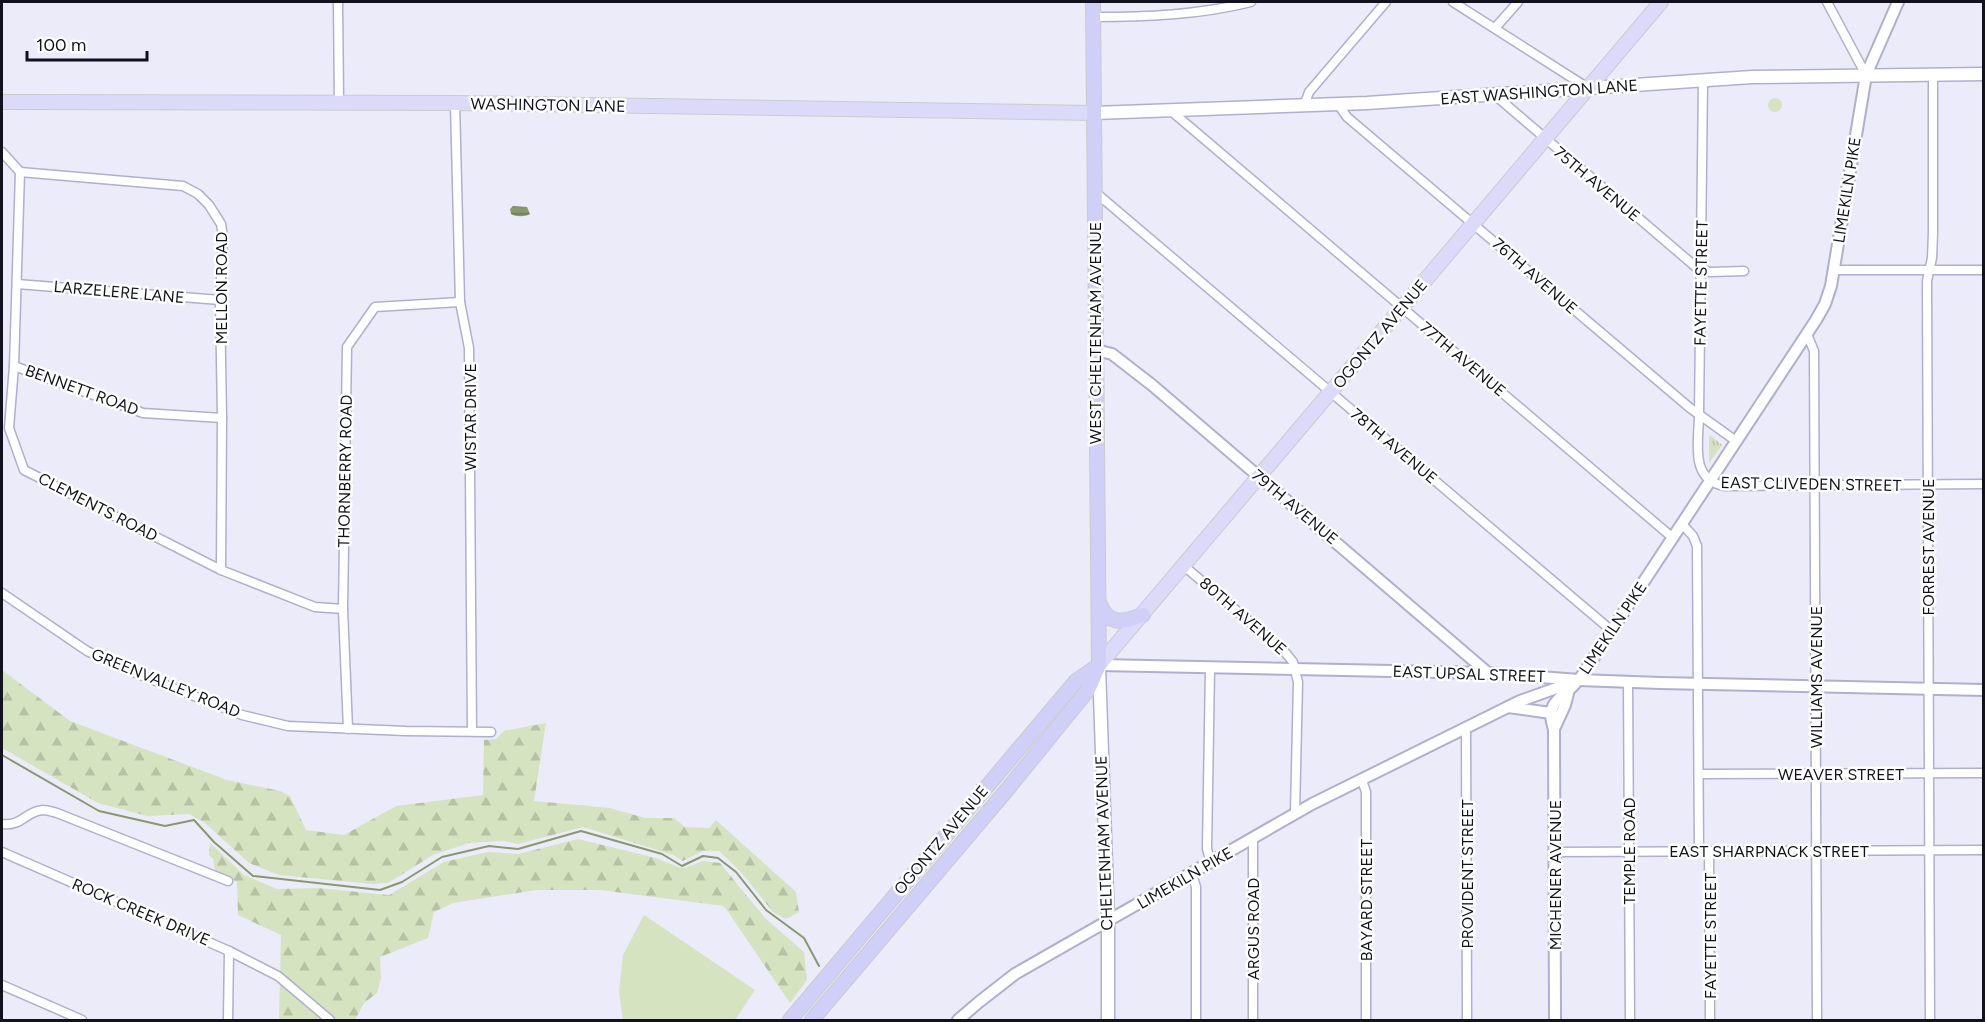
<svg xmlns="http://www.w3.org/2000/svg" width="1985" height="1022" viewBox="0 0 1985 1022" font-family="Figtree,sans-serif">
<defs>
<pattern id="grass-tufts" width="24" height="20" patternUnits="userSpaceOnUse" patternTransform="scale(1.5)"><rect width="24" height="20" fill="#d6e3c1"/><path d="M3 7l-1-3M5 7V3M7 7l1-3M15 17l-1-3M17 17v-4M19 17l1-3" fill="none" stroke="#b7c2a5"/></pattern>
<pattern id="forest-firs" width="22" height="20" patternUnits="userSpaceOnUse" patternTransform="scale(1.5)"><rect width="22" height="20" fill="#d6e3c1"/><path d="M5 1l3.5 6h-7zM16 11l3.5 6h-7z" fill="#b7c2a5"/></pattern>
<pattern id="water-rules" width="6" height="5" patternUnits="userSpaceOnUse" patternTransform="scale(1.5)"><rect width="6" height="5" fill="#89996d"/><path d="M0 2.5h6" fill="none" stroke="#6f7b59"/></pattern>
</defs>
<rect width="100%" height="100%" fill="#ebebfa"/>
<path fill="url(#grass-tufts)" d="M 1710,435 L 1722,445 L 1709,463 L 1709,437 Z"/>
<g fill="url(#forest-firs)">
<path d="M 2,670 L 70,721 L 227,780 L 280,791 L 290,796 L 306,830 L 344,835 L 396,806 L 483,795 L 484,740 L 496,739 L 504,731 L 546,723 L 534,801 L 610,808 L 645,818 L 674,818 L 685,827 L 709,828 L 716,820 L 796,892 L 799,912 L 786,919 L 773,912 L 740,871 L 719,851 L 703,851 L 683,861 L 673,855 L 583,827 L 518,844 L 503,841 L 469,843 L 433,855 L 388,883 L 372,884 L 279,875 L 249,863 L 205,823 L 189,814 L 147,816 L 98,803 L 2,748 Z"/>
<path d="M 578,839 L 656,858 L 678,867 L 685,868 L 703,861 L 720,863 L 765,918 L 804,952 L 807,980 L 790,1003 L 724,906 L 600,890 L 536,890 L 453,903 L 434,912 L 428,938 L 380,957 L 381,978 L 377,993 L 364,1003 L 355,1020 L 279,1020 L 281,935 L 238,915 L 237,882 L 215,871 L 213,859 L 209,855 L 210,843 L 244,875 L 277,889 L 318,888 L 389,895 L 444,862 L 487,852 L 518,854 Z"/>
</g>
<g fill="#d6e3c1">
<circle cx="1775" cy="105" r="7"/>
<path d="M 644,915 L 755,990 L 735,1020 L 623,1020 L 619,992 L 623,955 Z"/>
</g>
<path fill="url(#water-rules)" d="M 513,206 L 527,207 L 530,214 C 525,217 516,217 511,214 L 510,209 Z"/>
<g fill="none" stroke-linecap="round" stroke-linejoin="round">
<path stroke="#89996d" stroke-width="2" d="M 2,755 L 99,811 L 165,826 L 194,820 L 214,842 L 253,876 L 380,890 L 402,882 L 442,857 L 489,846 L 518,849 L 581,831 L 662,854 L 682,866 L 703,856 L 718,858 L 736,872 L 766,910 L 804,938 L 819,966"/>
<g stroke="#afafd2" stroke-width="11">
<g id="minor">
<path d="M 338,2 L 339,102"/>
<path d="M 1453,2 L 1588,88"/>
<path d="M 1827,2 L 1866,75"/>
<path d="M 1093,17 C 1147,17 1198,15 1251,2"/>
<path d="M 1495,28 L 1518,2"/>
<path d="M 1703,81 L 1699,414 C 1699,442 1689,479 1724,486 L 1984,484"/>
<path d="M 1496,96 L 1697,268 L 1710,272 L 1744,271"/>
<path d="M 455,103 L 460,302 L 469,348 L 472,731"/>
<path d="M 1338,104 L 1347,117 L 1690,408 L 1736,441"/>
<path d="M 1304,106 L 1309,92 L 1386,2"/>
<path d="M 1170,110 L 1673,538"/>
<path d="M 2,152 L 20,172 L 14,366 L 9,428 L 24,470 L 221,570 L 315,607 L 343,609"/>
<path d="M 20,172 L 183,186 L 198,194 L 209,205 L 221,224 L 223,237 L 220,300 L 222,418 L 221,570"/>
<path d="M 1095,192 L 1612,631"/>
<path d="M 1833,270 L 1984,270"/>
<path d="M 17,284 L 220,300"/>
<path d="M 1807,334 L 1814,351 L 1817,1020"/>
<path d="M 14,366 L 143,413 L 222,418"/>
<path d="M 1682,524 L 1693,536 L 1697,546 L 1699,851"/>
<path d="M 1184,566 L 1284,651 L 1293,662 L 1298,682 L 1295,813"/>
<path d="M 2,593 L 87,651 L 125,669 L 242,715 L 288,726 L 406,731 L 491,732"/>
<path d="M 1210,669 L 1207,849 L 1211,863"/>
<path d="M 1628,681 L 1630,1020"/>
<path d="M 1466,727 L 1467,1020"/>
<path d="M 348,729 L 343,609 L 347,347 L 375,307 L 460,302"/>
<path d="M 1699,774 L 1984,773"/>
<path d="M 1362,780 L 1366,792 L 1366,1020"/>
<path d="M 2,824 C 21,827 26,811 43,810 C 47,810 53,812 57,813 L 228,881"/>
<path d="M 1253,838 L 1253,1020"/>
<path d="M 1709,851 L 1710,1020"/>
<path d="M 2,852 L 229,951 L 278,976 L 330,1020"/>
<path d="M 1555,852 L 1984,850"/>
<path d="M 1192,874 L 1196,887 L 1196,1020"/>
<path d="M 2,985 L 82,1020"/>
<path d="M 228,1020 L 229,951"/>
<path d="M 1930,1020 L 1927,281 L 1932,258 L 1933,233 L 1933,75"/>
</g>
</g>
<g stroke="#afafd2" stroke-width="14">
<g id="tertiary">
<path d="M 1096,350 L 1112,354 L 1152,385 L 1488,673"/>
<path d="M 1099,665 L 1488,673 L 1579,680 L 1660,683 L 1984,690"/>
<path d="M 1508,707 L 1551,713"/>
<path d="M 1554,729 L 1565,705 L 1569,689"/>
<path d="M 958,1020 L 979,1002 L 1015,974 L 1312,804 L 1520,701 L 1579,680 L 1816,320 L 1825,304 L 1831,286 L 1866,75 L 1898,2"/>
<path d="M 1555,1020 L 1554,729 C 1545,703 1559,700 1575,684"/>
</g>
</g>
<g stroke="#afafd2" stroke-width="15">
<g id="secondary">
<path d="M 1094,113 L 1367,103 L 1752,77 L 1984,74"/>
<path d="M 1099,667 L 1108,922 L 1108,1020"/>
</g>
</g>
<g stroke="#cbcbce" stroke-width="16">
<g id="primary">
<path d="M 2,102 L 455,103 L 1094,113"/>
<path d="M 1099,665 L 1661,2"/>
</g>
</g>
<g stroke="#cbcbce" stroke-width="16">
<g id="trunk">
<path d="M 1099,602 C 1108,627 1123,622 1143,615"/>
<path d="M 790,1020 L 1076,681 L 1099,665"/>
<path d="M 812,1020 L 1006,791 L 1088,690 L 1099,665 L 1093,2"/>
</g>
</g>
<use href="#minor" stroke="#fff" stroke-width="8"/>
<use href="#tertiary" stroke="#fff" stroke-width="10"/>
<use href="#secondary" stroke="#fff" stroke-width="12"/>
<use href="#primary" stroke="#dbdbf9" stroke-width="14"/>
<use href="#trunk" stroke="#cfcff7" stroke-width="14"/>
</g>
<g text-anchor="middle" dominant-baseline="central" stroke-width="5" stroke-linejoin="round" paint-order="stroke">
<g font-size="16" fill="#12121e" stroke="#fff">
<text transform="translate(1539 92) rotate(-4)">EAST WASHINGTON LANE</text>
<text transform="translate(548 105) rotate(1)">WASHINGTON LANE</text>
<text transform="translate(1597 184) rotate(40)">75TH AVENUE</text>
<text transform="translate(1847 190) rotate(-81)">LIMEKILN PIKE</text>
<text transform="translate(1535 276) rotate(41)">76TH AVENUE</text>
<text transform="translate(1701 283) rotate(-89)">FAYETTE STREET</text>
<text transform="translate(221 288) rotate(-90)">MELLON ROAD</text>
<text transform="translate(119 292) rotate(5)">LARZELERE LANE</text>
<text transform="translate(1095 333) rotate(-90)">WEST CHELTENHAM AVENUE</text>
<text transform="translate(1380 334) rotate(-50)">OGONTZ AVENUE</text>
<text transform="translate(1463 359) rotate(40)">77TH AVENUE</text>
<text transform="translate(82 390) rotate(20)">BENNETT ROAD</text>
<text transform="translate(470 417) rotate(-90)">WISTAR DRIVE</text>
<text transform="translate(1394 446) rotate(40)">78TH AVENUE</text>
<text transform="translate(345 471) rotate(-89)">THORNBERRY ROAD</text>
<text transform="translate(1811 484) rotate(1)">EAST CLIVEDEN STREET</text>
<text transform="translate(98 507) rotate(27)">CLEMENTS ROAD</text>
<text transform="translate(1295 507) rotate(40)">79TH AVENUE</text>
<text transform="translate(1928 547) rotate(-90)">FORREST AVENUE</text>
<text transform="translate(1243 616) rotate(41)">80TH AVENUE</text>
<text transform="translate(1613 628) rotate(-56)">LIMEKILN PIKE</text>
<text transform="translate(1469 674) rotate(2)">EAST UPSAL STREET</text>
<text transform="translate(1816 677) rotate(-90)">WILLIAMS AVENUE</text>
<text transform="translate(166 683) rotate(22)">GREENVALLEY ROAD</text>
<text x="1841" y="774">WEAVER STREET</text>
<text transform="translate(941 840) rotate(-50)">OGONTZ AVENUE</text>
<text transform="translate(1104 843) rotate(-92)">CHELTENHAM AVENUE</text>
<text transform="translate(1629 851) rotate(-90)">TEMPLE ROAD</text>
<text x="1769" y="851">EAST SHARPNACK STREET</text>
<text transform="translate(1467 874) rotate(-90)">PROVIDENT STREET</text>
<text transform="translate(1555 875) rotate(-90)">MICHENER AVENUE</text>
<text transform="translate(1185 878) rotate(-30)">LIMEKILN PIKE</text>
<text transform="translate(1366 900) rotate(-90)">BAYARD STREET</text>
<text transform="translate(141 912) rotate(23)">ROCK CREEK DRIVE</text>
<text transform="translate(1253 929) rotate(-90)">ARGUS ROAD</text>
<text transform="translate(1710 936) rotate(-90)">FAYETTE STREET</text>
</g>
</g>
<rect width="1985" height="1022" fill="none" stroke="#12121e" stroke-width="6"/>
<path d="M27 51v9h120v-9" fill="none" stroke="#12121e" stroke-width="3"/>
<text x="36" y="51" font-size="18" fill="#12121e" stroke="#ffffff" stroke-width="4.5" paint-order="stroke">100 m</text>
</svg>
